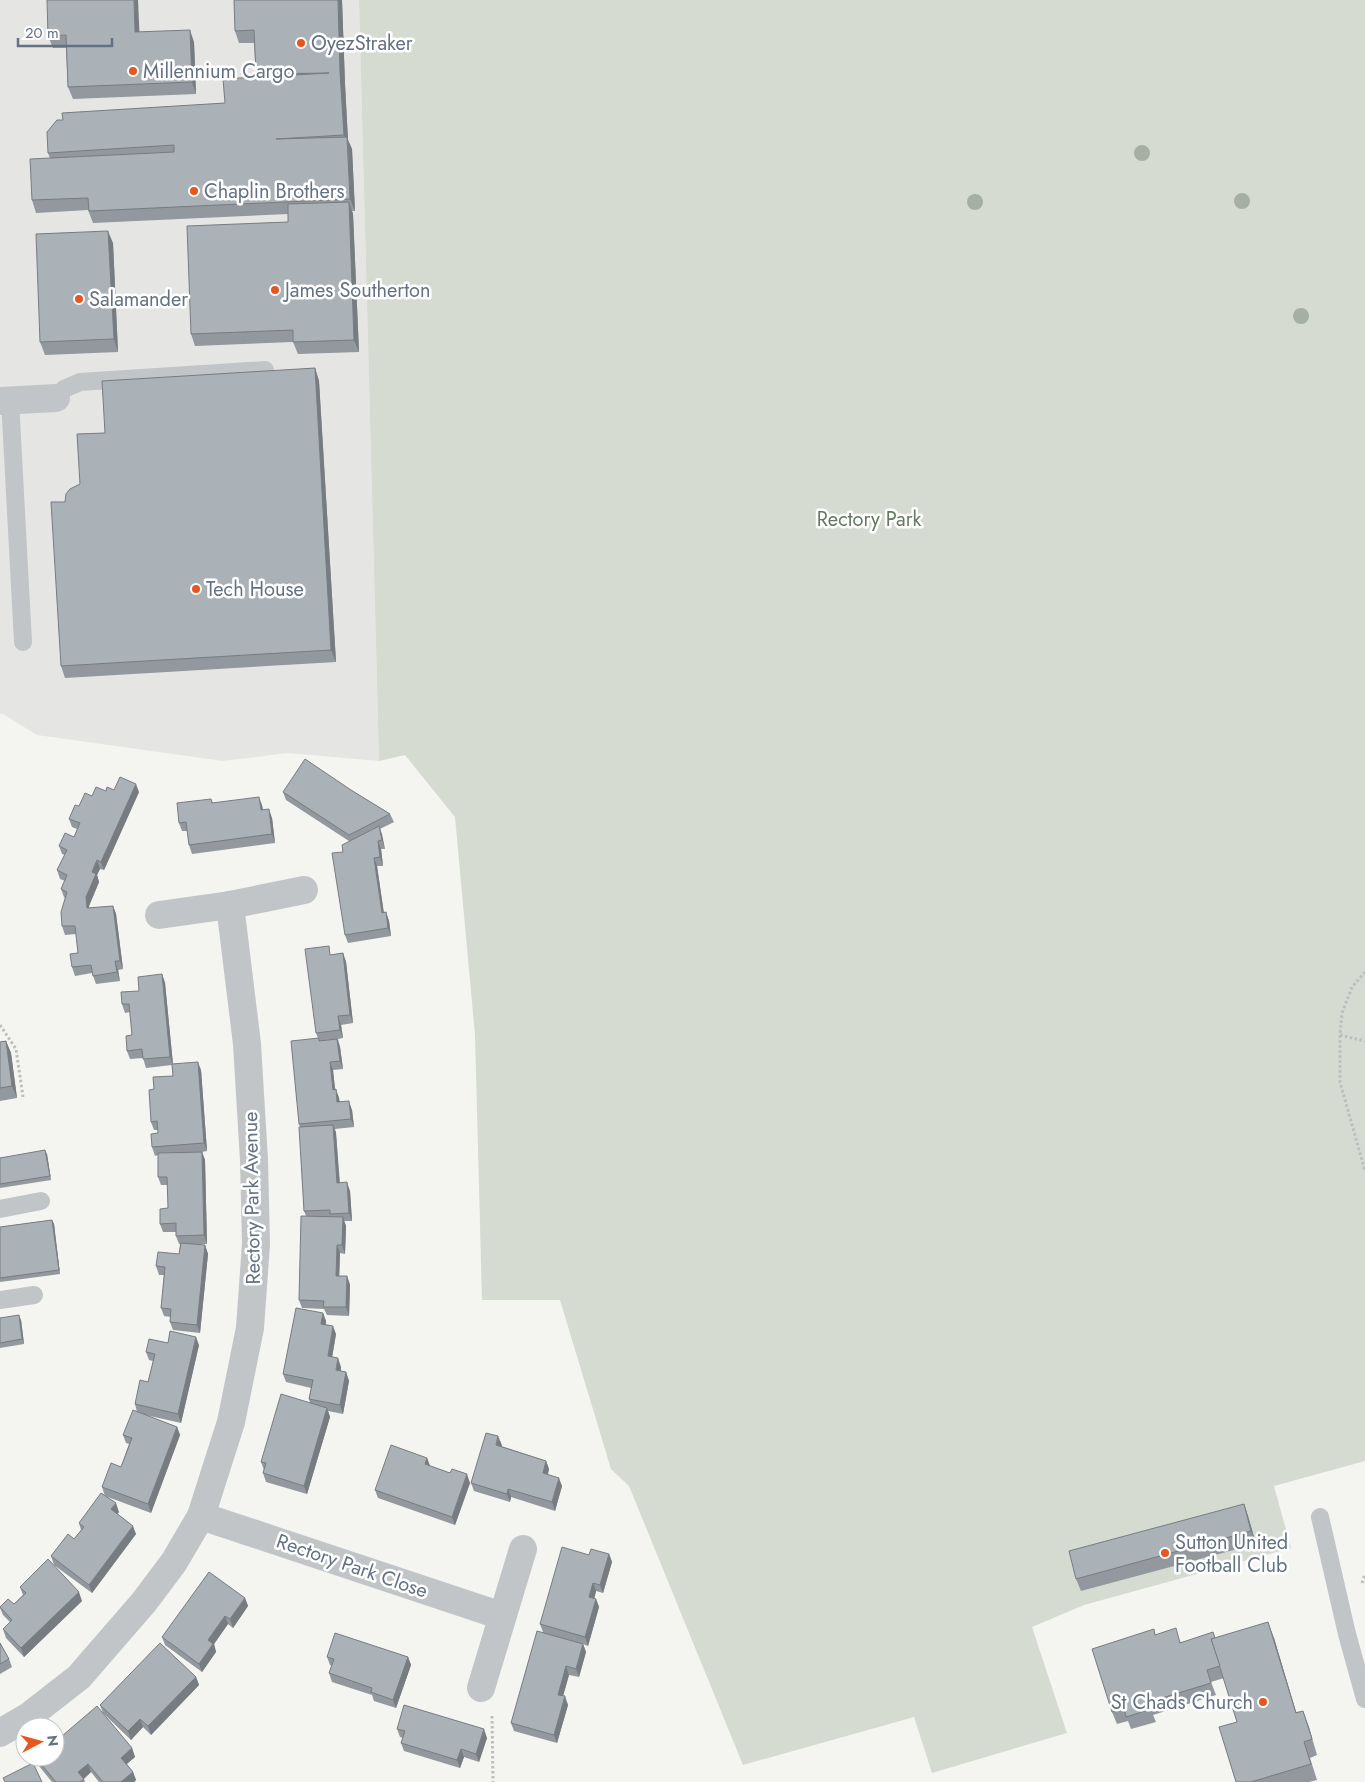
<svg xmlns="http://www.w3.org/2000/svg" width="1365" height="1782" viewBox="0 0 1365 1782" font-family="Jost,sans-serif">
<rect width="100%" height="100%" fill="#f4f4f0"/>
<path fill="#e5e6e4" d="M 0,0 L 359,0 L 379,761 L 287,753 L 223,761 L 37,735 L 3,714 L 0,714 Z"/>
<path fill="#d5dbd1" d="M 359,0 L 1365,0 L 1365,1461 L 1274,1486 L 1291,1548 L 1084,1605 L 1032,1627 L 1067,1733 L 932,1773 L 914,1717 L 743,1765 L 629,1486 L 611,1469 L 560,1300 L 482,1300 L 475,1035 L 455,817 L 405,755 L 379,761 Z"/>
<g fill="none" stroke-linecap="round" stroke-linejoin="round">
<g stroke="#bbbdbf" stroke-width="3" stroke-dasharray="2.5 2.5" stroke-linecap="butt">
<path d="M 1365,972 L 1352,987 L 1342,1013 L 1340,1035 L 1340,1082 L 1365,1171"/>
<path d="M 0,1025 L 16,1049 L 23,1097"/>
<path d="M 1340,1035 L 1365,1041"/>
<path d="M 1362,1583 L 1365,1574"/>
<path d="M 492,1716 L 493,1782"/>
</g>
<g stroke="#c1c5c8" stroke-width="18">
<path d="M 56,398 L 64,389 L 80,382 L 265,370"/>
<path d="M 10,400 L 23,642"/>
<path d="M 0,1209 L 41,1201"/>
<path d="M 0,1300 L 34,1295"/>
<path d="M 1320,1517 L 1347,1634 L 1365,1699"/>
</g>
<g stroke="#c1c5c8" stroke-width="28">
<path d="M 0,401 L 56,398"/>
<path d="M 159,915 L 230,905 L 304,890"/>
<path d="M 201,1516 L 502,1616"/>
<path d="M 481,1688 L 523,1549"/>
<path d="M 0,1733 L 29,1716 L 79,1677 L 144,1602 L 174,1562 L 201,1516 L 231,1422 L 250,1328 L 256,1244 L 254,1160 L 247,1044 L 230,905"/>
</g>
</g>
<g fill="#a5b0a2">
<circle cx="1142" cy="153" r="8"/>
<circle cx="1242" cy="201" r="8"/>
<circle cx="975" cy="202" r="8"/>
<circle cx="1301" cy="316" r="8"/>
</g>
<g fill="#92989d">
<path d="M 234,0 L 342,0 L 345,84 L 348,140 L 352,149 L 355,211 L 352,211 L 353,214 L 359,352 L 298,354 L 293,342 L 195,346 L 191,334 L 288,222 L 288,214 L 93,223 L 88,210 L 36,213 L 32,200 L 50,158 L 48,153 L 225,103 L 257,77 L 256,74 L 254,43 L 239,43 L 235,31 Z"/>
<path d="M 139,32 L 194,42 L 196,94 L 73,99 L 68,87 L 66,48 L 53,48 L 48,36 Z"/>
<path d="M 113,243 L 118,352 L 45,355 L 40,342 Z"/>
<path d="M 315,368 L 319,381 L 336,662 L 65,678 L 61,666 L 65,502 L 80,484 L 105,433 Z"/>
<path d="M 114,790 L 139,792 L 104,870 L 100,869 L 97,875 L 99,882 L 89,906 L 89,908 L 113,906 L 116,914 L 123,969 L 118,970 L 120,981 L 96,984 L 92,973 L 75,976 L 72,967 L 78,953 L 76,934 L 65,935 L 62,926 L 65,898 L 64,897 L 61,889 L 65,881 L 60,879 L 57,870 L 65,855 L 62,854 L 59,846 L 74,837 L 77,829 L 72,827 L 69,819 L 79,806 L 92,796 L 106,791 Z"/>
<path d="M 351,790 L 390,814 L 394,822 L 380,829 L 385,849 L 381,849 L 383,866 L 377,866 L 384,913 L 386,912 L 389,921 L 391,936 L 348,943 L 345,935 L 343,852 L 349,841 L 286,800 L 283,792 Z"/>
<path d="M 211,799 L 213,803 L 262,805 L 263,810 L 272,818 L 275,843 L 192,854 L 189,845 L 187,831 L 182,831 L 179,823 Z"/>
<path d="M 343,953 L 346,962 L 353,1023 L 341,1025 L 343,1038 L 338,1039 L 340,1047 L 343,1069 L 333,1070 L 335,1090 L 339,1098 L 340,1102 L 352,1110 L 354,1127 L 335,1129 L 336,1133 L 340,1183 L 350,1191 L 352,1221 L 344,1221 L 346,1226 L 345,1254 L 340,1253 L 339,1276 L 347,1276 L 350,1285 L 349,1316 L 327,1315 L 324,1309 L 302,1308 L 299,1300 L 306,1216 L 304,1211 L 300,1127 L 299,1124 L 318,1038 L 316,1033 L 332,955 Z"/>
<path d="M 162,974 L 165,983 L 173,1064 L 201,1070 L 207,1151 L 202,1152 L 205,1160 L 207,1244 L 190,1244 L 205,1245 L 208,1254 L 200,1333 L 173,1330 L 170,1322 L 171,1317 L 164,1316 L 161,1308 L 164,1275 L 159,1275 L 156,1266 L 179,1254 L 180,1244 L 179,1244 L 176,1236 L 176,1232 L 163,1232 L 160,1224 L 168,1208 L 168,1185 L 161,1185 L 158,1177 L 158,1155 L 155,1156 L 152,1147 L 158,1133 L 158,1130 L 154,1130 L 151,1122 L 154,1089 L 173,1076 L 172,1065 L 146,1068 L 143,1058 L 130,1059 L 127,1051 L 132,1035 L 130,1012 L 125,1013 L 122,1004 Z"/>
<path d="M 6,1041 L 11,1053 L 17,1098 L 0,1101 L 0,1042 Z"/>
<path d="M 47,1154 L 51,1180 L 0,1188 L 0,1158 Z"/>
<path d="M 52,1220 L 54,1224 L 60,1274 L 0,1282 L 0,1227 Z"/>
<path d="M 323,1313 L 326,1321 L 326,1324 L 336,1334 L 332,1357 L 341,1367 L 341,1371 L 346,1372 L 349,1381 L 343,1414 L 328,1411 L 330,1417 L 307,1494 L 266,1482 L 263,1473 L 264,1470 L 261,1462 L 310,1403 L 309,1399 L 311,1388 L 286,1382 L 283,1374 Z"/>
<path d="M 0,1318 L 21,1320 L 24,1344 L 0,1348 Z"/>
<path d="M 168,1343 L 199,1345 L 181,1423 L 141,1414 L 177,1427 L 180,1435 L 151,1513 L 105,1496 L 102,1487 L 121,1467 L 129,1444 L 126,1443 L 123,1435 L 137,1412 L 135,1404 L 148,1382 L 153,1361 L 149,1360 L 146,1352 Z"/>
<path d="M 502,1445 L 501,1446 L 546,1461 L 549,1469 L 548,1474 L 562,1486 L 555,1511 L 511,1497 L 510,1502 L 474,1491 L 471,1483 Z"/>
<path d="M 427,1458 L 430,1466 L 450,1473 L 470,1483 L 455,1525 L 378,1498 L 375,1490 Z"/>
<path d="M 1244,1504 L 1248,1516 L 1256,1544 L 1081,1591 L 1076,1579 Z"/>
<path d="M 119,1512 L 117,1514 L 136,1534 L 92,1593 L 54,1565 L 51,1556 L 74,1539 L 81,1530 L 79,1523 Z"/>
<path d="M 609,1554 L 612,1562 L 603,1593 L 596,1591 L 594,1598 L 596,1599 L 599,1607 L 588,1646 L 583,1644 L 586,1652 L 579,1677 L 569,1675 L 563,1696 L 568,1705 L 557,1743 L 514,1731 L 511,1723 L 543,1632 L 540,1624 L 589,1555 Z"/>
<path d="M 20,1587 L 82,1601 L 24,1657 L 6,1638 L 3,1629 L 10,1622 L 3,1615 L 0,1608 L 14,1604 L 23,1595 Z"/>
<path d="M 245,1598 L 248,1606 L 233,1628 L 228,1624 L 214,1644 L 216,1652 L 202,1672 L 165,1645 L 162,1637 Z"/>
<path d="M 1156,1635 L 1181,1642 L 1216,1638 L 1274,1638 L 1296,1712 L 1303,1711 L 1317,1755 L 1310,1758 L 1317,1780 L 1309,1782 L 1236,1782 L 1237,1722 L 1224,1678 L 1211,1682 L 1216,1695 L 1153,1715 L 1156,1722 L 1131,1729 L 1128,1721 L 1117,1724 L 1112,1712 Z"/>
<path d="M 0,1643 L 9,1659 L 12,1667 L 0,1674 Z"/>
<path d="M 327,1657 L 408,1657 L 411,1665 L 396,1708 L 374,1701 L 372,1695 L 332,1682 L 329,1673 L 332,1666 L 330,1665 Z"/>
<path d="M 196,1677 L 199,1685 L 151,1735 L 143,1727 L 131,1740 L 103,1713 L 100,1705 Z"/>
<path d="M 397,1729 L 487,1738 L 479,1762 L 464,1757 L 460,1768 L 404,1751 L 401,1743 L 403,1738 L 400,1737 Z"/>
<path d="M 132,1748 L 135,1757 L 127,1764 L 133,1772 L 136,1780 L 134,1782 L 99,1782 L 91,1772 L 84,1779 L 85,1782 L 52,1782 L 39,1766 L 36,1758 Z"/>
</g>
<g fill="#777c80">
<path d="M 134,0 L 138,0 L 140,45 L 135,32 Z"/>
<path d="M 338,0 L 342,0 L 345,84 L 348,140 L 352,149 L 355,211 L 350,199 L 348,143 L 344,135 L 340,72 Z"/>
<path d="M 190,30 L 194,42 L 196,94 L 192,82 Z"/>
<path d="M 349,202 L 353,214 L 359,352 L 354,340 Z"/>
<path d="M 108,231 L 113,243 L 118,352 L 114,339 Z"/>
<path d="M 315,368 L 319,381 L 336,662 L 331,650 Z"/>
<path d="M 136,784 L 139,792 L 104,870 L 101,862 Z"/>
<path d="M 259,797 L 262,805 L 264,818 L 261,810 Z"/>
<path d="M 269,809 L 272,818 L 275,843 L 272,834 Z"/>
<path d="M 379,826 L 382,834 L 385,849 L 382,840 Z"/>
<path d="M 378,841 L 381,849 L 383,866 L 380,857 Z"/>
<path d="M 374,858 L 377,866 L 385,922 L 382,913 Z"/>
<path d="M 97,860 L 100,869 L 97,875 L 99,882 L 89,906 L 90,916 L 87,908 L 86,897 L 92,872 Z"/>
<path d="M 113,906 L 116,914 L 123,969 L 120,961 Z"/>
<path d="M 386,912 L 389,921 L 391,936 L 388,928 Z"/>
<path d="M 343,953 L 346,962 L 353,1023 L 350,1015 Z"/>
<path d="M 115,961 L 118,970 L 120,981 L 117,972 Z"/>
<path d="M 162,974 L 165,983 L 173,1065 L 170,1057 Z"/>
<path d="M 338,1016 L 341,1025 L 343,1038 L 340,1030 Z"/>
<path d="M 337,1039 L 340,1047 L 343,1069 L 340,1061 Z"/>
<path d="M 6,1041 L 11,1053 L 17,1098 L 12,1086 Z"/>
<path d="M 198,1062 L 201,1070 L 207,1151 L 204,1143 Z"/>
<path d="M 330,1062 L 333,1070 L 336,1098 L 333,1090 Z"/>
<path d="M 336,1089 L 339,1098 L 340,1111 L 337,1102 Z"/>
<path d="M 349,1101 L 352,1110 L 354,1127 L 351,1119 Z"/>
<path d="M 333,1125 L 336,1133 L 340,1191 L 337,1183 Z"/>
<path d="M 45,1150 L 47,1154 L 51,1180 L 50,1176 Z"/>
<path d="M 202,1152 L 205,1160 L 207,1244 L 204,1235 Z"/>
<path d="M 347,1182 L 350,1191 L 352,1221 L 349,1213 Z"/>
<path d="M 343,1217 L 346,1226 L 345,1254 L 342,1245 Z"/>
<path d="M 52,1220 L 54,1224 L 60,1274 L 59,1270 Z"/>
<path d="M 205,1245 L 208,1254 L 200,1333 L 197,1325 Z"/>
<path d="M 337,1245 L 340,1253 L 339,1284 L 336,1276 Z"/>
<path d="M 347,1276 L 350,1285 L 349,1316 L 346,1307 Z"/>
<path d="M 323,1313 L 326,1321 L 324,1332 L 321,1324 Z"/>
<path d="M 19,1315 L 21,1320 L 24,1344 L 22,1339 Z"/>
<path d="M 333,1326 L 336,1334 L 331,1364 L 328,1356 Z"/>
<path d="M 196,1337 L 199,1345 L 181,1423 L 178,1414 Z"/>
<path d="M 338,1358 L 341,1367 L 340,1379 L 336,1370 Z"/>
<path d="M 346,1372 L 349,1381 L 343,1414 L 340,1405 Z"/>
<path d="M 327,1408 L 330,1417 L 307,1494 L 304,1486 Z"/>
<path d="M 177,1427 L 180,1435 L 151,1513 L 148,1504 Z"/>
<path d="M 498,1436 L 502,1445 L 499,1453 L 496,1445 Z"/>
<path d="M 427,1458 L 430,1466 L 425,1464 Z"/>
<path d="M 546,1461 L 549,1469 L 546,1481 L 543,1473 Z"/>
<path d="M 467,1474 L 470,1483 L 455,1525 L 452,1517 Z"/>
<path d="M 559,1478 L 562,1486 L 555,1511 L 552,1502 Z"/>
<path d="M 508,1489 L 511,1497 L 510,1502 L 507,1494 Z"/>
<path d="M 116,1503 L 119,1512 L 114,1518 L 111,1509 Z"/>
<path d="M 1244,1504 L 1248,1516 L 1256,1544 L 1251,1531 Z"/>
<path d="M 133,1526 L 136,1534 L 92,1593 L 89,1585 Z"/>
<path d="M 609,1554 L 612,1562 L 603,1593 L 600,1585 Z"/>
<path d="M 593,1583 L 596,1591 L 593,1605 L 589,1597 Z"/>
<path d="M 79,1592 L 82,1601 L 24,1657 L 21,1648 Z"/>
<path d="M 245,1598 L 248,1606 L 233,1628 L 230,1619 Z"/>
<path d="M 596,1599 L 599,1607 L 588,1646 L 585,1637 Z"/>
<path d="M 225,1616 L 228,1624 L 214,1644 L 216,1652 L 202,1672 L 199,1664 L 208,1640 Z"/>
<path d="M 1268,1622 L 1274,1638 L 1301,1729 L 1296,1713 Z"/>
<path d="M 583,1644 L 586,1652 L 579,1677 L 576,1669 Z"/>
<path d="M 408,1657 L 411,1665 L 396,1708 L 393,1700 Z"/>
<path d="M 566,1666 L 569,1675 L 561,1703 L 558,1695 Z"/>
<path d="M 196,1677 L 199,1685 L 151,1735 L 148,1726 Z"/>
<path d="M 565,1696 L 568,1705 L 557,1743 L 554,1735 Z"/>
<path d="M 1303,1711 L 1309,1727 L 1317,1755 L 1312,1739 Z"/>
<path d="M 140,1719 L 143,1727 L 131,1740 L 128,1731 Z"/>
<path d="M 484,1729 L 487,1738 L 479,1762 L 476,1754 Z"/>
<path d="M 132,1748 L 135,1757 L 124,1766 L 121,1758 Z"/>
<path d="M 461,1749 L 464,1757 L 460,1768 L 457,1760 Z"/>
<path d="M 88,1764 L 91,1772 L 81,1781 L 78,1772 Z"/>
<path d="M 133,1772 L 136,1780 L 134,1782 L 121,1782 Z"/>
</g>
<g fill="#aab1b7" stroke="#777c80">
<path d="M 47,0 L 134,0 L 135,32 L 190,30 L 192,82 L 68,87 L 66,35 L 48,36 Z"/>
<path d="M 234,0 L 338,0 L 340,72 L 344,135 L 276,139 L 347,137 L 350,199 L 89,211 L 88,198 L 32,200 L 30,159 L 174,152 L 174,145 L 48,153 L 47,132 L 57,120 L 63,120 L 62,113 L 225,103 L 223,79 L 329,73 L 256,74 L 254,30 L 235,31 Z"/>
<path d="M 349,202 L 354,340 L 293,342 L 293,330 L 191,334 L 187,226 L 288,222 L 288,204 Z"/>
<path d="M 108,231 L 114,339 L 40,342 L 36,234 Z"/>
<path d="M 315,368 L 331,650 L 61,666 L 51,502 L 65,502 L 66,494 L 70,489 L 80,484 L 77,434 L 105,433 L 102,381 Z"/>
<path d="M 305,759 L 351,790 L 390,814 L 349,835 L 283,792 Z"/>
<path d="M 120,777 L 136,784 L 101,862 L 97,860 L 92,872 L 96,874 L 86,897 L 87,908 L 113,906 L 120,961 L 115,961 L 117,972 L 93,976 L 91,965 L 72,967 L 70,954 L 78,953 L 75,926 L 62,926 L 61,912 L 67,892 L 61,889 L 67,875 L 57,870 L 67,850 L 59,846 L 65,833 L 74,837 L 80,823 L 69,819 L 75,805 L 79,806 L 85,793 L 92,796 L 96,787 L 106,791 L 107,787 L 114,790 Z"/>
<path d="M 259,797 L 261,810 L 269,809 L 272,834 L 189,845 L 186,822 L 179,823 L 177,803 L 211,799 L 212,803 Z"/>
<path d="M 379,826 L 382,840 L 378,841 L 380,857 L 374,858 L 382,913 L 386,912 L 388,928 L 345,935 L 332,853 L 343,852 L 342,845 Z"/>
<path d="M 329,946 L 330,955 L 343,953 L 350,1015 L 338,1016 L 340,1030 L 316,1033 L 305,949 Z"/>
<path d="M 162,974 L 170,1057 L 143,1059 L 142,1049 L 127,1051 L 126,1036 L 132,1035 L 129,1004 L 122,1004 L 121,992 L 139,991 L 138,977 Z"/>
<path d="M 319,1038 L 319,1041 L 337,1039 L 340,1061 L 330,1062 L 333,1090 L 336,1089 L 337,1102 L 349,1101 L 351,1119 L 299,1124 L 291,1041 Z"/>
<path d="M 6,1041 L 12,1086 L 0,1088 L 0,1042 Z"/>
<path d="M 198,1062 L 204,1143 L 152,1147 L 151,1134 L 158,1133 L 157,1121 L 151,1122 L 149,1090 L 154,1089 L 153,1077 L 173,1076 L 172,1064 Z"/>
<path d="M 333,1125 L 337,1183 L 347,1182 L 349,1213 L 330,1214 L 330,1210 L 304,1211 L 299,1127 Z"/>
<path d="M 45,1150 L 50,1176 L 0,1184 L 0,1158 Z"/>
<path d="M 202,1152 L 204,1235 L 176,1236 L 176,1223 L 160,1224 L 160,1209 L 168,1208 L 167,1177 L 158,1177 L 158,1153 Z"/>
<path d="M 301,1216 L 343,1217 L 342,1245 L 337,1245 L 336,1276 L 347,1276 L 346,1307 L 323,1307 L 324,1301 L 299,1300 Z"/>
<path d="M 52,1220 L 59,1270 L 0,1278 L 0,1227 Z"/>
<path d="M 181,1243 L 205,1245 L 197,1325 L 170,1322 L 171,1309 L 161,1308 L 165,1267 L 156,1266 L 158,1252 L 179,1254 Z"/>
<path d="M 296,1308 L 323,1313 L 321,1324 L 333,1326 L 328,1356 L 338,1358 L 336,1370 L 346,1372 L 340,1405 L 309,1399 L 313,1380 L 283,1374 Z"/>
<path d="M 19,1315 L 22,1339 L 0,1343 L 0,1318 Z"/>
<path d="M 170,1331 L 196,1337 L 178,1414 L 135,1404 L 140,1380 L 148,1382 L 155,1354 L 146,1352 L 149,1339 L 168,1343 Z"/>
<path d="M 281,1394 L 327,1408 L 304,1486 L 263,1473 L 266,1463 L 261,1462 Z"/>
<path d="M 133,1410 L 177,1427 L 148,1504 L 102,1487 L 111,1463 L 121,1467 L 132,1438 L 123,1435 Z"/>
<path d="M 486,1433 L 498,1436 L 496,1445 L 546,1461 L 543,1473 L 559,1478 L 552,1502 L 508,1489 L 507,1494 L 471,1483 Z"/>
<path d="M 391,1445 L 427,1458 L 425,1464 L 450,1473 L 452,1469 L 467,1474 L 452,1517 L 375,1490 Z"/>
<path d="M 101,1493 L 116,1503 L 111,1509 L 133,1526 L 89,1585 L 51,1556 L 68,1534 L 74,1539 L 84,1527 L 79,1523 Z"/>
<path d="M 1244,1504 L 1251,1531 L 1076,1579 L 1069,1551 Z"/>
<path d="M 562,1547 L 589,1555 L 591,1549 L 609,1554 L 600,1585 L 593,1583 L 589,1597 L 596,1599 L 585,1637 L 540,1624 Z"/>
<path d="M 48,1559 L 79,1592 L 21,1648 L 3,1629 L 12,1620 L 0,1607 L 8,1599 L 14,1604 L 26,1593 L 20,1587 Z"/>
<path d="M 209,1572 L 245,1598 L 230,1619 L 225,1616 L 208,1640 L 213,1644 L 199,1664 L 162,1637 Z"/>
<path d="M 1268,1622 L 1296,1713 L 1303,1711 L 1312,1739 L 1304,1742 L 1311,1764 L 1251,1782 L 1236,1782 L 1219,1727 L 1237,1722 L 1211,1639 Z"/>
<path d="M 1176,1628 L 1180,1643 L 1213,1632 L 1215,1638 L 1211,1639 L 1220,1666 L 1207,1670 L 1211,1683 L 1149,1702 L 1151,1709 L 1126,1717 L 1124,1708 L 1112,1712 L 1092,1649 L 1154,1629 L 1155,1635 Z"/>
<path d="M 537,1631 L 583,1644 L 576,1669 L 566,1666 L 558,1695 L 565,1696 L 554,1735 L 511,1723 Z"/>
<path d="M 335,1633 L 408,1657 L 393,1700 L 371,1692 L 372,1688 L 329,1673 L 334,1659 L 327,1657 Z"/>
<path d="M 0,1643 L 9,1659 L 0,1664 Z"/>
<path d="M 160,1643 L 196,1677 L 148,1726 L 140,1719 L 128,1731 L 100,1705 Z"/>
<path d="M 404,1705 L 484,1729 L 476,1754 L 461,1749 L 457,1760 L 401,1743 L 405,1731 L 397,1729 Z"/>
<path d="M 97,1706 L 132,1748 L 121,1758 L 133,1772 L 121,1782 L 103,1782 L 88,1764 L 78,1772 L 84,1779 L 80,1782 L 56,1782 L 36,1758 L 37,1757 L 55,1757 L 55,1742 Z"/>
<path d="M 33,1763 L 42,1782 L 5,1782 L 3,1778 Z"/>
</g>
<g fill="#e45720" stroke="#fff" stroke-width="2">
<circle cx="301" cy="43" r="5"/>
<circle cx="133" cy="71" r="5"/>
<circle cx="194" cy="191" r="5"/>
<circle cx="275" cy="290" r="5"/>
<circle cx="79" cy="299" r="5"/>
<circle cx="196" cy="589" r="5"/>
<circle cx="1165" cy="1553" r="5"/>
<circle cx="1263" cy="1702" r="5"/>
</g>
<g text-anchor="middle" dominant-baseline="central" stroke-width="5" stroke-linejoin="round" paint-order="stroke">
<g font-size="20" fill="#637282" stroke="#fff" text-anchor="start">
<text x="311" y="43">OyezStraker</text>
<text x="143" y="71">Millennium Cargo</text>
<text x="204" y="191">Chaplin Brothers</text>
<text x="285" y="290">James Southerton</text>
<text x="89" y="299">Salamander</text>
<text x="206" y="589">Tech House</text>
<text x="1175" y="1542">Sutton United<tspan x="1175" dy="23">Football Club</tspan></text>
<text x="1253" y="1702" text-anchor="end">St Chads Church</text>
</g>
<g font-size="20" fill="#657962" stroke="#fff">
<text x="869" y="519">Rectory Park</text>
</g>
<g font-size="20" fill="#637282" stroke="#fff">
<text transform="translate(252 1198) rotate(-91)">Rectory Park Avenue</text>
<text transform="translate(352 1566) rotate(19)">Rectory Park Close</text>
</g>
</g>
<g transform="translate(40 1742) rotate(84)"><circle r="24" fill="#ffffff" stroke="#c1c7cd"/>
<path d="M0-4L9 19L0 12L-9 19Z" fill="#e45720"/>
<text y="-8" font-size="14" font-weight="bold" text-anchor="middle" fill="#637282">N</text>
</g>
<path d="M18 38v8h94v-8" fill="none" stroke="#637282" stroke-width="2.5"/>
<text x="25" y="38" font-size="15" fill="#637282" stroke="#ffffff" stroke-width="4" paint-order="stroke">20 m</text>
</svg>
